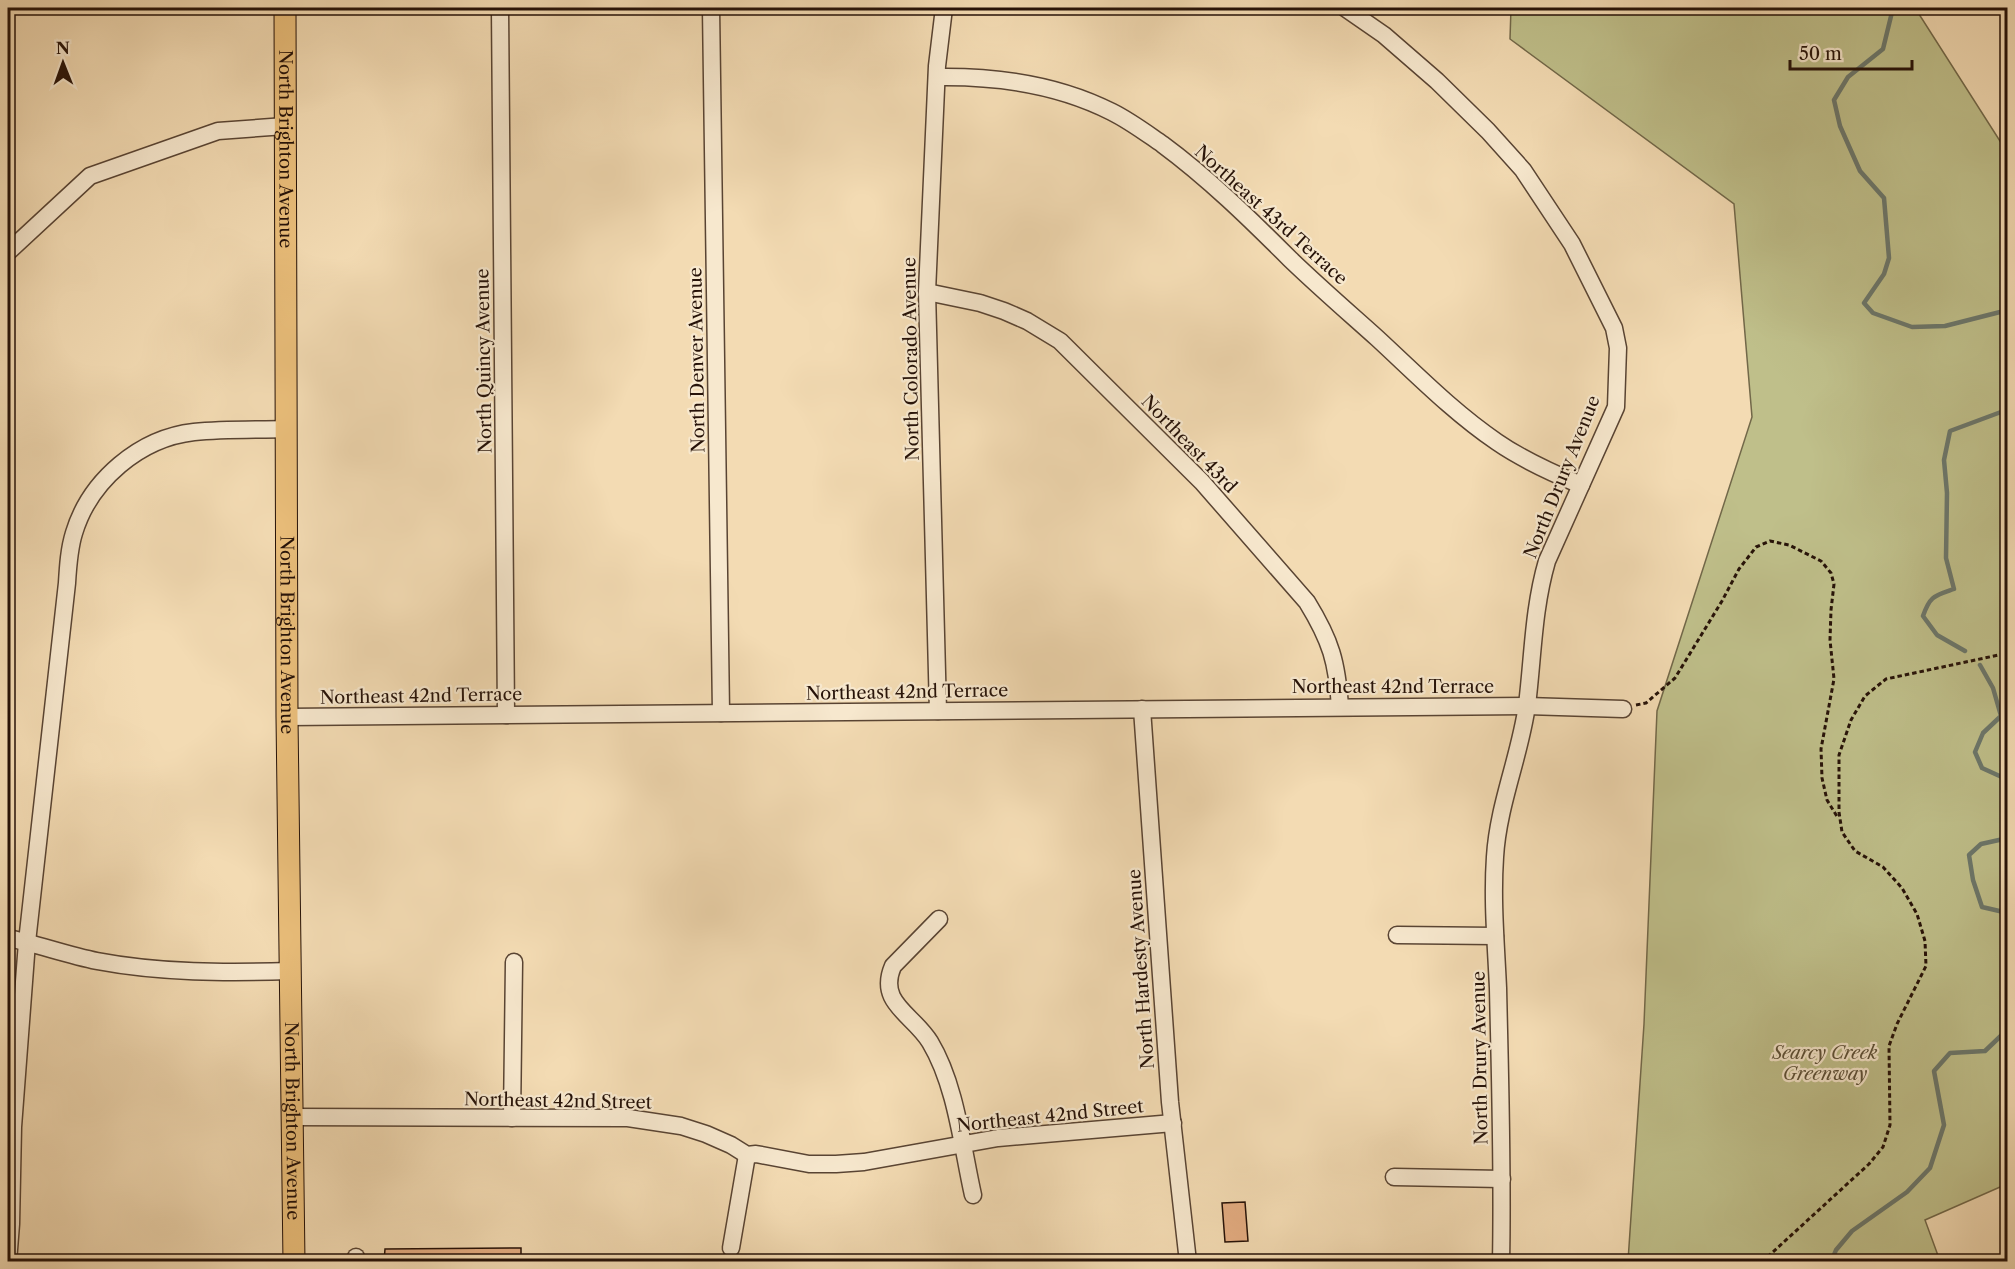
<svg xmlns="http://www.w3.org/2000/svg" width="2015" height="1269" viewBox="0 0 2015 1269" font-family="'Libre Caslon Text',serif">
<rect width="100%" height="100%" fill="#f3dbb3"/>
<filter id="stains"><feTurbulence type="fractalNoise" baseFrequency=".00333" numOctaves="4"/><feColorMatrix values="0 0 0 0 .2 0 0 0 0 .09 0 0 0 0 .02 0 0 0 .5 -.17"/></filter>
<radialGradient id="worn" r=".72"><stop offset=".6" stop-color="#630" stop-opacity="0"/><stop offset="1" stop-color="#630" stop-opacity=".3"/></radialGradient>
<path fill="#bfbf8a" stroke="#726849" stroke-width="1.5" d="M 1511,8 L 1917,8 L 1917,11 L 2007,152 L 2007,1184 L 1925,1220 L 1940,1261 L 1628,1261 L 1644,1024 L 1657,711 L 1752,417 L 1734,204 L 1510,39 Z"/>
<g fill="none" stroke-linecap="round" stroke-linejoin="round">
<g stroke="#6c776b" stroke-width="4.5">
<path d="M 1893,8 L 1883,49 L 1848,77 L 1834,100 L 1840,126 L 1860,171 L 1884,198 L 1889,258 L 1884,274 L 1864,303 L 1873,313 L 1912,327 L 1945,326 L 2008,310"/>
<path d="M 1965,651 L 1937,635 L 1923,616 C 1930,596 1934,596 1954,589 L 1946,558 L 1947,493 L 1944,460 L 1950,431 L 2001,412 L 2008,406"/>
<path d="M 1980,665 L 1993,688 L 2001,716 L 1983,733 L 1975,752 L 1982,768 L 2004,778 L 2008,782"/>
<path d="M 2008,838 L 1981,844 L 1969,855 L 1973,880 L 1982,907 L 2008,913"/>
<path d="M 1831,1262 L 1836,1250 L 1852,1231 L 1907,1192 L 1930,1168 L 1944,1125 L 1934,1071 L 1950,1053 L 1985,1051 L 2008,1029"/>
</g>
</g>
<g fill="#e4ad82" stroke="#261208" stroke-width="1.5">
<path d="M 1245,1202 L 1248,1241 L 1225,1242 L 1222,1203 Z"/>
<path d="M 521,1248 L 521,1262 L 384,1262 L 385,1249 Z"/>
</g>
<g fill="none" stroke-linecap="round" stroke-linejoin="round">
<g stroke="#594433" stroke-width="19">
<g id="minor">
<path d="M 500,8 L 506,715"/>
<path d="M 711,8 L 721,713"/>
<path d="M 1345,8 L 1384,35 L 1437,81 L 1488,131 L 1523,170 L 1572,244 L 1614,328 L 1618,348 L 1616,407 L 1547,561 C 1533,609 1533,657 1527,705 C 1520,756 1498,805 1495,857 C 1492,901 1496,944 1498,988 C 1500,1079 1503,1170 1501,1262"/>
<path d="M 937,77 C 998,76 1057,84 1112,112 C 1130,121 1146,133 1162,144 C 1208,178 1249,218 1290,259 C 1318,286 1348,312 1377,338 C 1416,374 1453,412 1497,442 C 1523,460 1552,473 1581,485"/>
<path d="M 8,252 L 90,176 L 218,131 L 285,126"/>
<path d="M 927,292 L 980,303 L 1004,311 L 1027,321 L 1060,341 L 1202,482 L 1307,602 C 1331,641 1337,662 1340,707"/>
<path d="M 1142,709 L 1170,1102 L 1188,1262"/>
<path d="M 938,711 L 927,292 L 937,66 L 944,8"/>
<path d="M 287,717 L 1527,706 L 1623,709"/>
<path d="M 939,919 L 893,966 C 877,1003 913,1014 930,1042 C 956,1085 962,1146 973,1195"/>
<path d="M 1397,935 L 1495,936"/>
<path d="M 8,938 C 37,944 67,955 97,961 C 160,973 227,973 290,971"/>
<path d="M 292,1117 L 628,1118 L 681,1126 L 706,1134 L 731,1145 L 747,1155 L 756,1154 L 809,1164 L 836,1164 L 864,1162 L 998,1138 L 1173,1123"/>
<path d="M 512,1118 L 514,962"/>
<path d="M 1394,1177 L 1502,1179"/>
<path d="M 731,1248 L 747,1155"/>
<path d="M 356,1257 L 356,1262"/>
<path d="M 8,1262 L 11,1224 L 13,1127 L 27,942 L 67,583 C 68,566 69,549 74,533 C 90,480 140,438 194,432 C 225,429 256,430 286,429"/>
</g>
</g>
<g stroke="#261208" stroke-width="23">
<g id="major">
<path id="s1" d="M 285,8 L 287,717 L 294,1262"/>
</g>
</g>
<g stroke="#261208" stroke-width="3" stroke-dasharray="4.5 3" stroke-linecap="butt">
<path d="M 1636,705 L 1646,703 L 1675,678 L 1722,601 L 1739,569 L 1756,547 L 1770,541 L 1789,545 L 1821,561 L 1831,573 L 1834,584 L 1831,610 L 1830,640 L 1834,679 L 1821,749 L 1822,778 L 1827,800 L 1838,818"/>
<path d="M 1762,1262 L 1869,1164 L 1883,1147 L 1890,1125 L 1889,1046 L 1897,1024 L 1926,966 L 1925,941 L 1917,914 L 1902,888 L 1883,867 L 1855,851 L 1842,832 L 1839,812 L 1839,755 L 1851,720 L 1865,696 L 1886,679 L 2008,653"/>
</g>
<use href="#minor" stroke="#f7e8ce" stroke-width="16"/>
<use href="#major" stroke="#eabe7a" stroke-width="21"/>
</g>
<g text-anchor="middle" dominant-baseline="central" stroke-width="4.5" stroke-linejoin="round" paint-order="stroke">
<g font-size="18" fill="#261208" stroke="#f7e8ce">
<text stroke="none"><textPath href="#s1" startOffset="141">North Brighton Avenue</textPath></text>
<text transform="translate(1271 215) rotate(42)">Northeast 43rd Terrace</text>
<text transform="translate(911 359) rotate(-91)">North Colorado Avenue</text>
<text transform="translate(697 360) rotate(-91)">North Denver Avenue</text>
<text transform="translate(484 361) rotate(-91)">North Quincy Avenue</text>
<text transform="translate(1189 444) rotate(46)">Northeast 43rd</text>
<text transform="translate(1562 477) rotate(-68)">North Drury Avenue</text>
<text stroke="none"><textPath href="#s1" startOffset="627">North Brighton Avenue</textPath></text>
<text x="1393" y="687">Northeast 42nd Terrace</text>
<text transform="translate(907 692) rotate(-1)">Northeast 42nd Terrace</text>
<text transform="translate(421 696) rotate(-1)">Northeast 42nd Terrace</text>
<text transform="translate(1141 969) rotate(-94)">North Hardesty Avenue</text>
<text transform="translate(1480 1058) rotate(-91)">North Drury Avenue</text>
<text transform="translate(558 1101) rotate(1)">Northeast 42nd Street</text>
<text transform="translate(1050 1116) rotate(-6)">Northeast 42nd Street</text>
<text stroke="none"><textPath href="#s1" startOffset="1113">North Brighton Avenue</textPath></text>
</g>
<g font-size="18" font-style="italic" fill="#5c4f36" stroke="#f7e8ce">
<text x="1825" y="1053">Searcy Creek<tspan x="1825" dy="21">Greenway</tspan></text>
</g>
</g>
<rect width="2015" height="1269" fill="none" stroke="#f3dbb3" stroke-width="30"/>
<rect x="9" y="9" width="1997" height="1251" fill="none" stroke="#261208" stroke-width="3"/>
<rect x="15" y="15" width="1985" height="1239" fill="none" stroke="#261208" stroke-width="1.5"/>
<g transform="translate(63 63) rotate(359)" stroke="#f7e8ce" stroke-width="4.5" paint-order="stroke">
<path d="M0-4.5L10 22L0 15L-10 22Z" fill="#261208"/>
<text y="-9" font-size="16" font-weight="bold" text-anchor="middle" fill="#261208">N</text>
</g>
<path d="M1790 60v9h122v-9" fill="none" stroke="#261208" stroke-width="3"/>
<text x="1799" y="60" font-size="18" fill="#261208" stroke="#f7e8ce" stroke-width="4.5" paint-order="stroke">50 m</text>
<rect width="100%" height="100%" filter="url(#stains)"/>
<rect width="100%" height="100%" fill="url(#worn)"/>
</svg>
